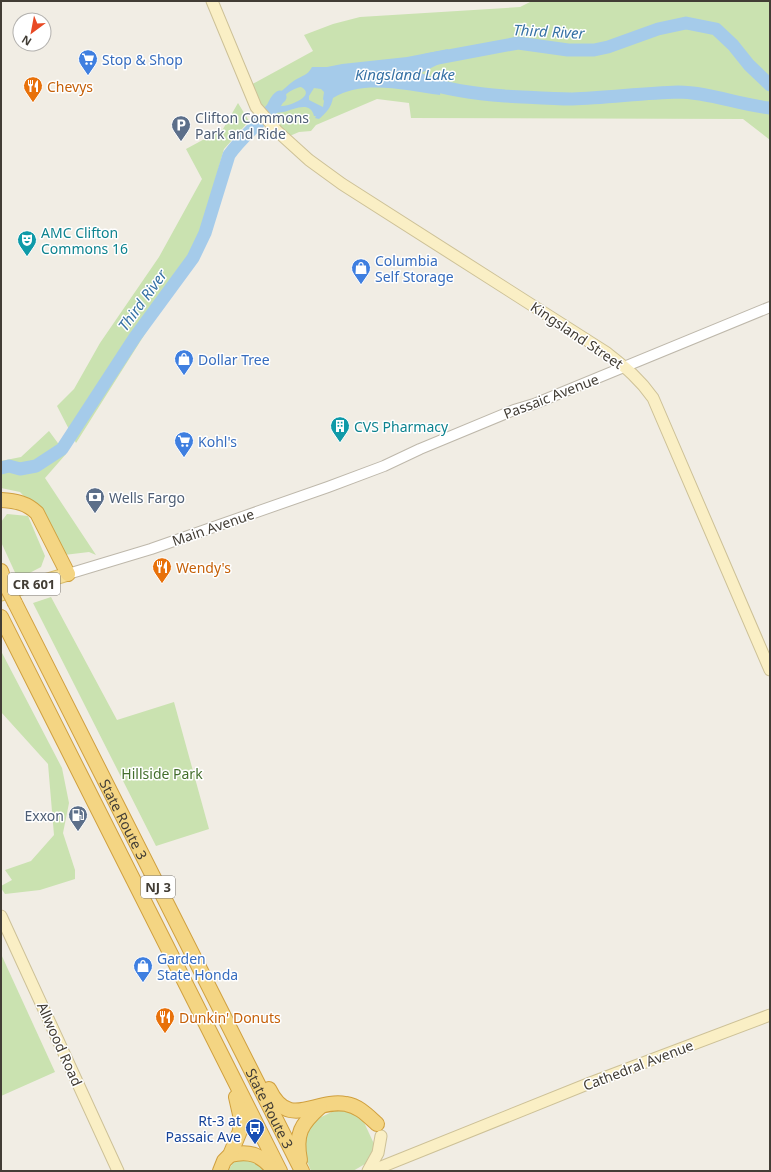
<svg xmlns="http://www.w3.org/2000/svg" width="771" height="1172" viewBox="0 0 771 1172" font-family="'Noto Sans',sans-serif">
<rect width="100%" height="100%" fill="#f1ede4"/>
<g fill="#cae2b0">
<path d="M 532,1 L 770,1 L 770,140 L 743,119 L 411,118 L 409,103 L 377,99 L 316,125 L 311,131 L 299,132 L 285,138 L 267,120 L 272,115 L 266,108 L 260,112 L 247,87 L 313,51 L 304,35 L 333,24 L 360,17 L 520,7 Z"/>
<path d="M 238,103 L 249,121 L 224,149 L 193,258 L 76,443 L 57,406 L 74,389 L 100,343 L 159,257 L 202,179 L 186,149 L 223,129 Z"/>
<path d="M 49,431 L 66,454 L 45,478 L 96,555 L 89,552 L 64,555 L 38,511 L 20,492 L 1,488 L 1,461 L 21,457 Z"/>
<path d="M 7,514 L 28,516 L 45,556 L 41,567 L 18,579 L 1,542 L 1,522 Z"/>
<path d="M 51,597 L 117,720 L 174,702 L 209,829 L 156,846 L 33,603 Z"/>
<path d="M 1,651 L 62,768 L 69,803 L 63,833 L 75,870 L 75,879 L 40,890 L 5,894 L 1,888 L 1,886 L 12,880 L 5,870 L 31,861 L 54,835 L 48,764 L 1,712 Z"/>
<path d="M 1,954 L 55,1072 L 1,1096 Z"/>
<path d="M 334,1111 L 350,1111 L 362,1118 L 375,1146 L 370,1161 L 353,1171 L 311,1171 L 305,1156 L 302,1135 L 317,1119 Z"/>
<path d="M 243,1157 L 254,1158 L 269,1171 L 228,1171 L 233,1163 Z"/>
</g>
<path fill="#a5cbea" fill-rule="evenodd" d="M 448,49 L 441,63 L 421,73 L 442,81 L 440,95 C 406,91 364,79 333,98 C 331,108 326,113 319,119 L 315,118 L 316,116 L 314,116 C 310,100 294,110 283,112 C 279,113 276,112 273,114 L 268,108 C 272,103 273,99 277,95 C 283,90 289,84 295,80 C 303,75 307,76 312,67 L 327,67 L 342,64 L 407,57 ZM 301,87 C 318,96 286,108 278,106 C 278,98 293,88 301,87 ZM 314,88 L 321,89 L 324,92 L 323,99 L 324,101 L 323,107 L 309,100 L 309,96 Z"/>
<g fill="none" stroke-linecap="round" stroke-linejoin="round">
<g stroke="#a5cbea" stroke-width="13">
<path d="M 427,60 L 518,43 L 568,50 L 594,50 L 608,47 L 658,29 L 686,23 L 716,29 L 733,45 L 749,65 L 770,85"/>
<path d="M 425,82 C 451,91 478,94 505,96 C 528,97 550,99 572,99 C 607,98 642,93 678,92 C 709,92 739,105 770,108"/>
<path d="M 1,468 L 9,466 L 20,469 L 36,466 L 62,449 L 135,337 L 193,258 L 205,233 L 229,155 C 241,138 257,125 271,110 C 275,106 275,100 280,97"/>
</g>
<g stroke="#beb8ab" stroke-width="12">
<path id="tertiary" d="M 68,574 L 151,549 L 328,487 L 384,466 L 420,449 L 514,410 L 534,404 L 770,307"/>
</g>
<g stroke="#cdc197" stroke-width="13">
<g id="secondary">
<path d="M 212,1 L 256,107 L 277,131 L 309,160 L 342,184 L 607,353 C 626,368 639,378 653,398 L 770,670"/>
<path d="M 1,916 L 118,1171"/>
<path d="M 368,1171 L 378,1153 L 381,1136"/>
<path d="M 371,1171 L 590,1083 L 770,1015"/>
</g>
</g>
<g stroke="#d9bc6a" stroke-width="15">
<path id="primary" d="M 1,594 L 68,574"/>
</g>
<g stroke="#d0a03f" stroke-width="16">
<g id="trunk">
<path d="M 1,500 C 16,501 27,503 37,513 L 68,574"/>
<path d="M 1,571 L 5,583"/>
<path id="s1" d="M 15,603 L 302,1171"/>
<path d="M 1,617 L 280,1171"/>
<path d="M 269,1089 C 289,1131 315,1098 346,1104 C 359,1106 368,1116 377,1124"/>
<path d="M 230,1155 C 250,1150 262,1155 274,1171"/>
<path d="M 300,1160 C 295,1134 301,1124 320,1107"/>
<path d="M 220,1171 L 224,1161 L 230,1155 L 240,1131 L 241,1119 L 236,1097"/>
</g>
</g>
<use href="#tertiary" stroke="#fff" stroke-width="10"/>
<use href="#secondary" stroke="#faefc5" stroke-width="11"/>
<use href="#primary" stroke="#f6df98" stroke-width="13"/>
<use href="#trunk" stroke="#f4d583" stroke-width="14"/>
<g stroke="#d0a03f" stroke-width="16" stroke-linecap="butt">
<path id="trunk-bridge" d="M 5,583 L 15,603"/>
</g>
<use href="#trunk-bridge" stroke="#f4d583" stroke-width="14"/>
</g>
<defs>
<g id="supermarket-pin" transform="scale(1)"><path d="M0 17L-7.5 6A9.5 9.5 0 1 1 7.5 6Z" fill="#3f7fe0" stroke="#fff"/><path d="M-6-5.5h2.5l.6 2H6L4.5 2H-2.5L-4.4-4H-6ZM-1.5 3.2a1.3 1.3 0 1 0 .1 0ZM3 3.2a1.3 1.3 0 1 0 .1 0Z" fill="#fff"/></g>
<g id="restaurant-pin" transform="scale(1)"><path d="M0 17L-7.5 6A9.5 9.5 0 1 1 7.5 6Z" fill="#e8710a" stroke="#fff"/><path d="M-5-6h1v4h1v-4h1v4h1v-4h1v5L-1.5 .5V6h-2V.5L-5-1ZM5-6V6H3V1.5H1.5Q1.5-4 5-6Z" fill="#fff"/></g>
<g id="parking-pin" transform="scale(1)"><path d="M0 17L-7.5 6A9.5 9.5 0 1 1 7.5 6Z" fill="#5c6f8a" stroke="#fff"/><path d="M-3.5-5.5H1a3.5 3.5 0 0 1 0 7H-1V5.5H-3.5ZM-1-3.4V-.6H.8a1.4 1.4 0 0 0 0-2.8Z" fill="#fff"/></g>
<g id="theatre-pin" transform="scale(1)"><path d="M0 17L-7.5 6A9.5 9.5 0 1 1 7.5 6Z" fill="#0f9aa8" stroke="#fff"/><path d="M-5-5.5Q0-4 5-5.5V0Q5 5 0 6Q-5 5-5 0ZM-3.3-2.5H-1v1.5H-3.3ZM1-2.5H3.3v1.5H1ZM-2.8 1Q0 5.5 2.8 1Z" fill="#fff"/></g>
<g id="shop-pin" transform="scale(1)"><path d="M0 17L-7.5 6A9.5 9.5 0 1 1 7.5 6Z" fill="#3f7fe0" stroke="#fff"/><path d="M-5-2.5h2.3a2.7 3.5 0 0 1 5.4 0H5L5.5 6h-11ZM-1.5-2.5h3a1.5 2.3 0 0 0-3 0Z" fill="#fff"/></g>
<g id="building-pin" transform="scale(1)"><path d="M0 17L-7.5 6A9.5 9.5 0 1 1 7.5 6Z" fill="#0f9aa8" stroke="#fff"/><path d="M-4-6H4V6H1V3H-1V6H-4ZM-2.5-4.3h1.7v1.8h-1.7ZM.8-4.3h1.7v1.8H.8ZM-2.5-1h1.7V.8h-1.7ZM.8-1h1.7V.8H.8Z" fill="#fff"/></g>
<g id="bank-pin" transform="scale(1)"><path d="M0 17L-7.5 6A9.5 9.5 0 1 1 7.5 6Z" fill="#5c6f8a" stroke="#fff"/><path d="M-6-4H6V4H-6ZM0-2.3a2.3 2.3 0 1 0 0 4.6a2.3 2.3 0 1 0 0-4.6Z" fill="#fff"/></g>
<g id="fuel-pin" transform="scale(1)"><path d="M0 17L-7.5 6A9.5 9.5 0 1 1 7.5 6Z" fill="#5c6f8a" stroke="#fff"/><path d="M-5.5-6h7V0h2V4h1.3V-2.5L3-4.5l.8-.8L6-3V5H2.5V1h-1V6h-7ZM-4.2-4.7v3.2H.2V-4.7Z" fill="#fff"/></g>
<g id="bus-pin" transform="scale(1)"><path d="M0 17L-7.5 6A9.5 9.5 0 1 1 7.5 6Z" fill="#1a4fb4" stroke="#fff"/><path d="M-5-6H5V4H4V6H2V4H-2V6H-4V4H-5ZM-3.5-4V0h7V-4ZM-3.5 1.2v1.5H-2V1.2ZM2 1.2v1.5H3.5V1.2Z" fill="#fff"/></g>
</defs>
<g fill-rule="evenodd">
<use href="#supermarket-pin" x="88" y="59"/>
<use href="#restaurant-pin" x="33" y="86"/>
<use href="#parking-pin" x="181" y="125"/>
<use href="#theatre-pin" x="27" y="240"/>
<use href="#shop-pin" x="361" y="268"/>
<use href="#shop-pin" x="184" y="359"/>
<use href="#building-pin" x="340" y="426"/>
<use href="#supermarket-pin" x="184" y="441"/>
<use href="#bank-pin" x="95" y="497"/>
<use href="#restaurant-pin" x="162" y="567"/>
<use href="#fuel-pin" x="78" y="815"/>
<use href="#shop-pin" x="143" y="966"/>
<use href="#restaurant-pin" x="165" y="1017"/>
<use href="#bus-pin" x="255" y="1128"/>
</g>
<g text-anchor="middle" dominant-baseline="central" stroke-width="3" stroke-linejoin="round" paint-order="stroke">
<g fill="#fff" stroke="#7b7772" stroke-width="1">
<rect x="8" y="573" width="52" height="22" rx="3"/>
<rect x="141" y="876" width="34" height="22" rx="3"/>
</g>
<g font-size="13" font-weight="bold" fill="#423d35">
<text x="34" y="584">CR 601</text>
<text x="158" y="887">NJ 3</text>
</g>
<g font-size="14" fill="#366cbe" stroke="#fff" text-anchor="start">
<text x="102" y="59">Stop &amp; Shop</text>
<text x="375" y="260">Columbia<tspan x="375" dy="16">Self Storage</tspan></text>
<text x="198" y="359">Dollar Tree</text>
<text x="198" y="441">Kohl's</text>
<text x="157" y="958">Garden<tspan x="157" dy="16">State Honda</tspan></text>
</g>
<g font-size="14" fill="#c56008" stroke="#fff" text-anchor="start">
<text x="47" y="86">Chevys</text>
<text x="176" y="567">Wendy's</text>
<text x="179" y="1017">Dunkin' Donuts</text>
</g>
<g font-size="14" fill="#4e5e75" stroke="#fff" text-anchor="start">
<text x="195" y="117">Clifton Commons<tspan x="195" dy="16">Park and Ride</tspan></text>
<text x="109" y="497">Wells Fargo</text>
<text x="64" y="815" text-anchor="end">Exxon</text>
</g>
<g font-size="14" fill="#0d838f" stroke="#fff" text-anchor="start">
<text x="41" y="232">AMC Clifton<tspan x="41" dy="16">Commons 16</tspan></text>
<text x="354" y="426">CVS Pharmacy</text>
</g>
<g font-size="14" fill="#423d35" stroke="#fff">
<text transform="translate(577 335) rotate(34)">Kingsland Street</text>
<text transform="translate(551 396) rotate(-21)">Passaic Avenue</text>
<text transform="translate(213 527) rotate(-19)">Main Avenue</text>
<text stroke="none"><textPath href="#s1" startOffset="242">State Route 3</textPath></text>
<text transform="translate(60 1044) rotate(66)">Allwood Road</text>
<text transform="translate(638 1065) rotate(-21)">Cathedral Avenue</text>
<text stroke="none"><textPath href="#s1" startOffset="566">State Route 3</textPath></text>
</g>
<g font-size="14" fill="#446f2d" stroke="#fff">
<text x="162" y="773">Hillside Park</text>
</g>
<g font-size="14" fill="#164399" stroke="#fff" text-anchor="end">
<text x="241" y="1120">Rt-3 at<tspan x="241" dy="16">Passaic Ave</tspan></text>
</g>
<g font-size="15" font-style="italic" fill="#3772a5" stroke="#fff">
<text transform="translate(549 31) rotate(3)">Third River</text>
<text x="405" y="74">Kingsland Lake</text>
<text transform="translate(142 300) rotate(-54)">Third River</text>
</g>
</g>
<rect width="771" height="1172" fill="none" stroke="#423d35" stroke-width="4"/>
<g transform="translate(32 32) rotate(212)"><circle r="19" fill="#ffffff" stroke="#b3b1ae"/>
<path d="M0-3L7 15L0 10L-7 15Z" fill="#e84924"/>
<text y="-6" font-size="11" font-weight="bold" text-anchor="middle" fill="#423d35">N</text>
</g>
</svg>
